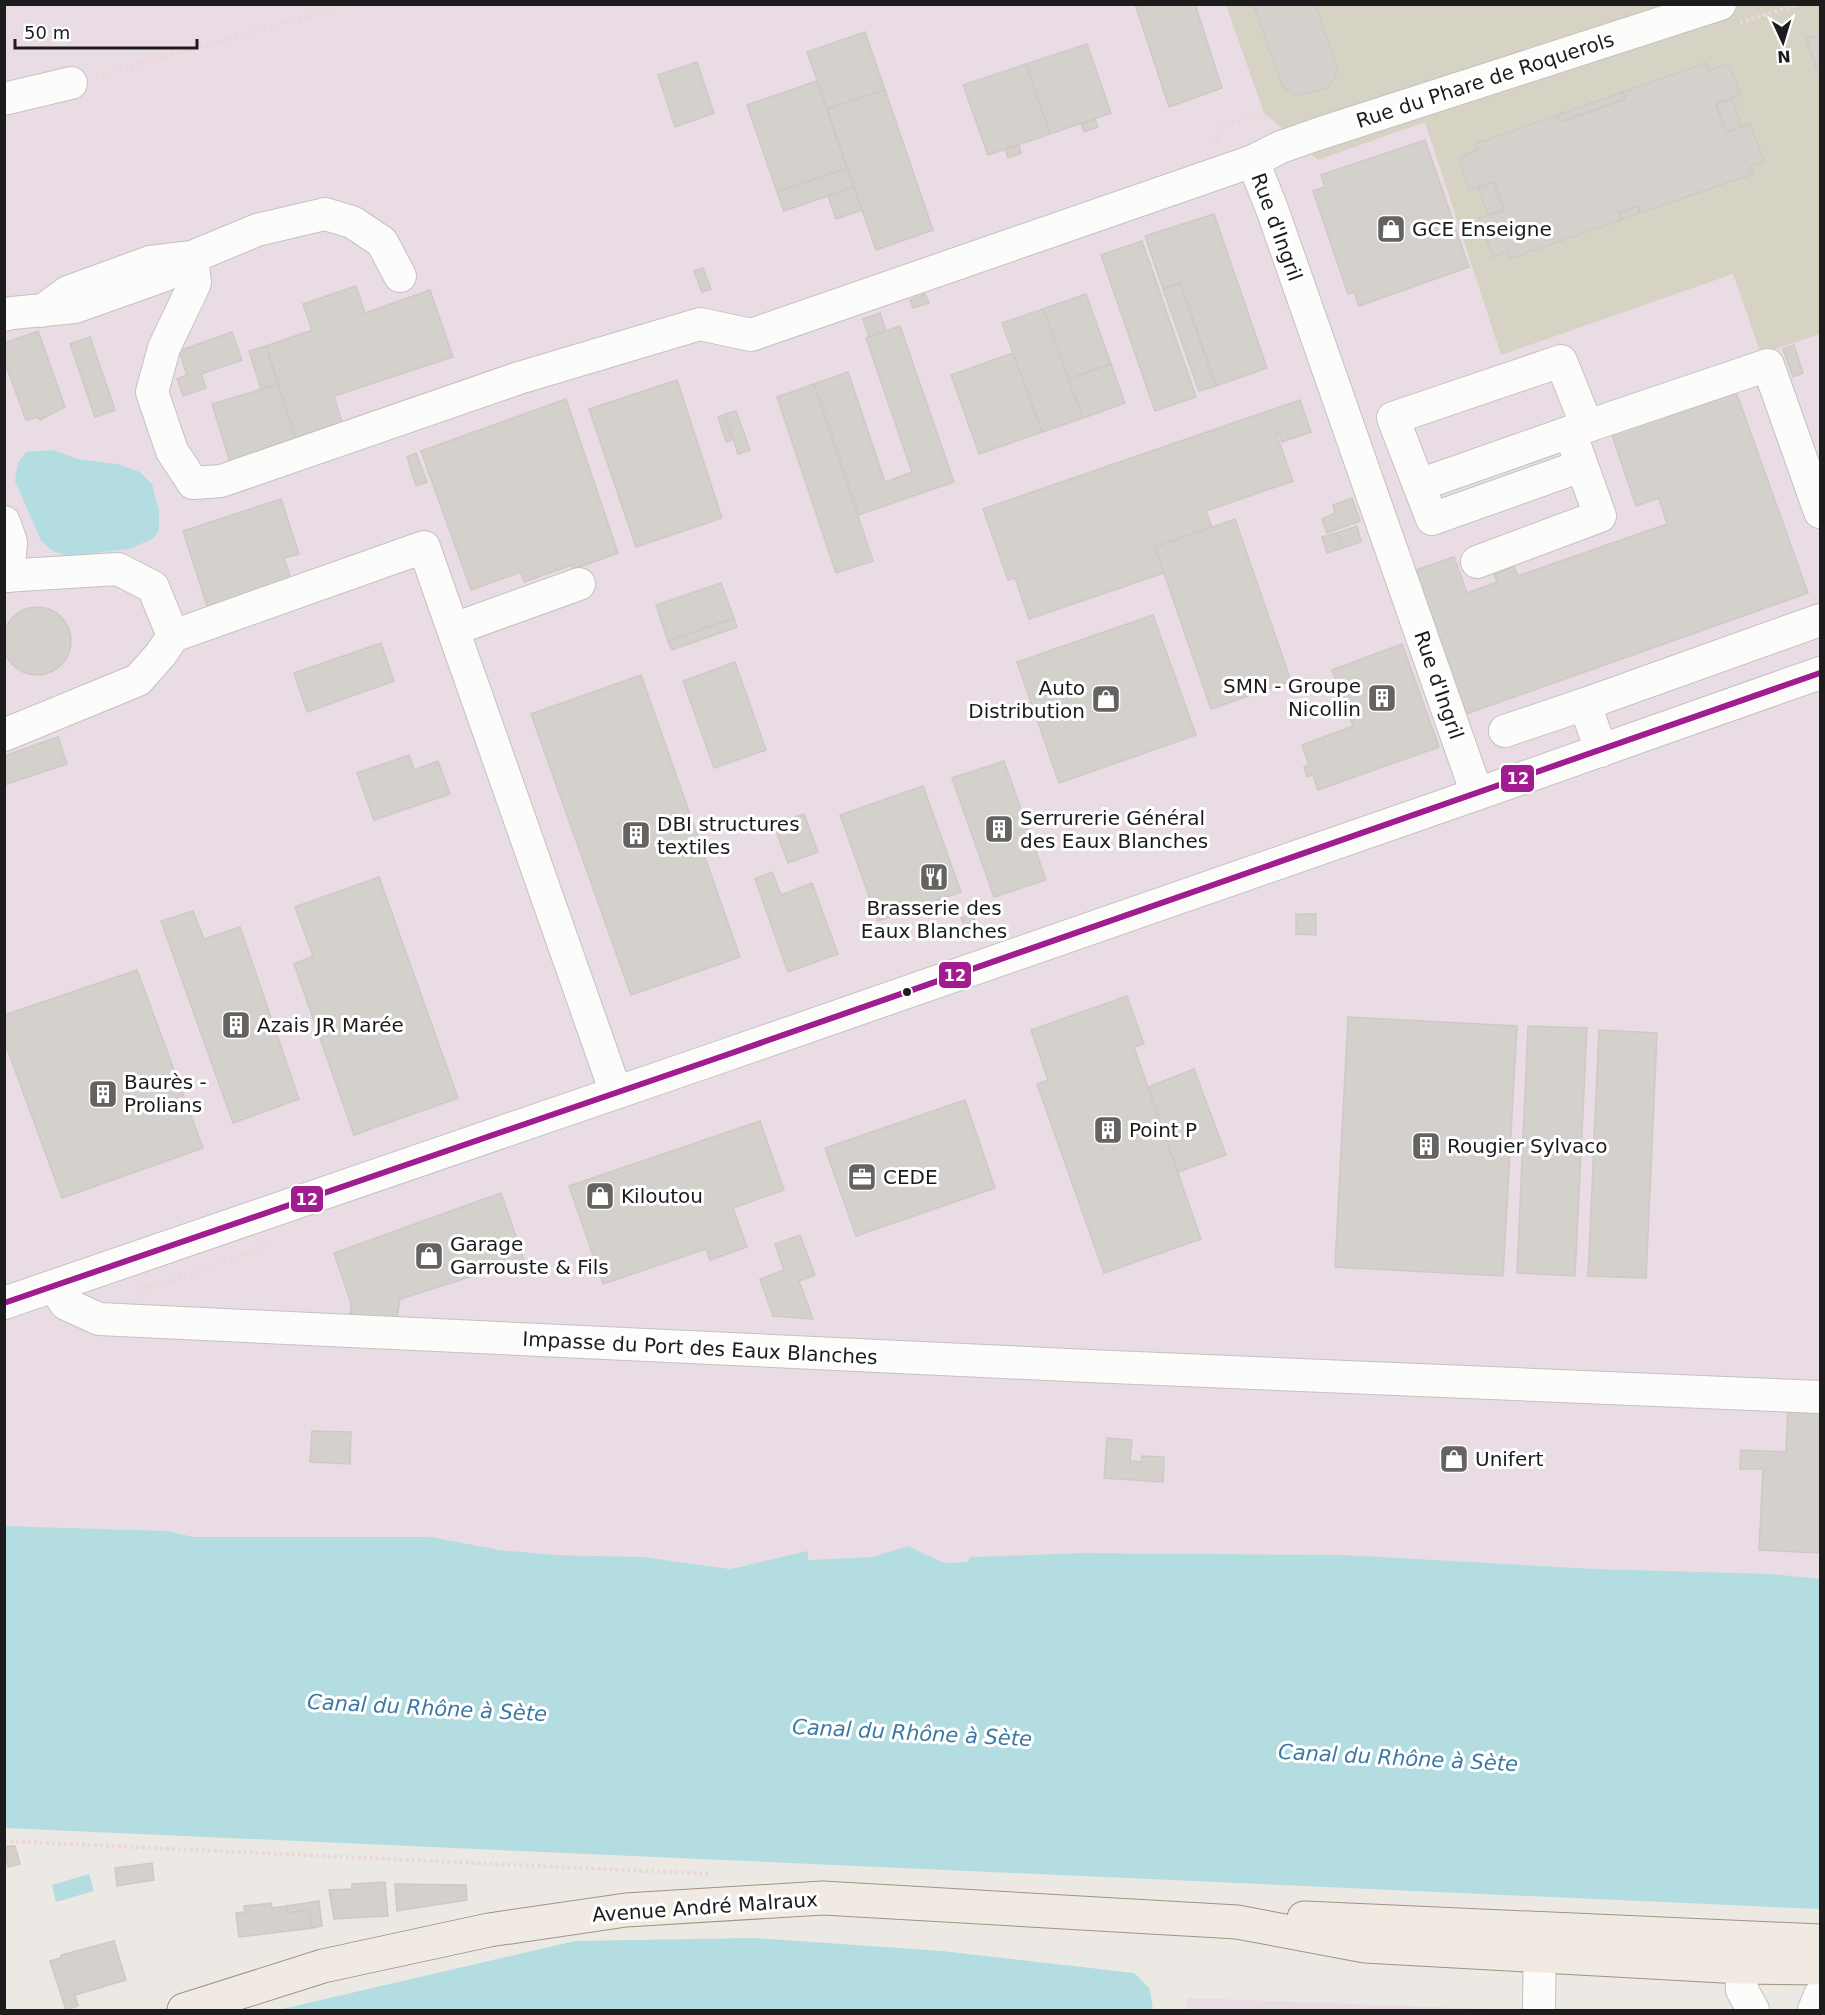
<svg xmlns="http://www.w3.org/2000/svg" width="1825" height="2015" viewBox="0 0 1825 2015" font-family="'DejaVu Sans',sans-serif">
<rect width="100%" height="100%" fill="#ece8e4"/>
<g fill="#eadce5">
<path d="M 4,5 L 1820,5 L 1820,1579 L 1773,1574 L 1597,1569 L 1346,1555 L 1082,1553 L 972,1557 L 967,1562 L 944,1563 L 908,1546 L 872,1557 L 807,1560 L 740,1566 L 730,1569 L 644,1557 L 556,1555 L 486,1549 L 193,1537 L 168,1531 L 5,1526 Z"/>
<path d="M 1187,1998 L 1516,2010 L 1187,2010 Z"/>
</g>
<path fill="#d6d3c5" d="M 1226,5 L 1820,5 L 1820,334 L 1761,354 L 1733,274 L 1501,355 L 1425,122 L 1318,160 L 1264,113 Z"/>
<g fill="#b4dde2">
<path d="M 53,450 L 78,459 L 117,464 L 140,472 L 152,484 L 159,511 L 159,530 L 154,538 L 130,549 L 68,556 L 53,551 L 41,541 L 15,481 L 18,463 L 26,452 Z"/>
<path d="M 5,1526 L 168,1531 L 193,1537 L 430,1537 L 500,1550 L 556,1555 L 644,1557 L 730,1569 L 808,1551 L 808,1560 L 872,1557 L 908,1546 L 944,1563 L 967,1562 L 971,1557 L 1082,1553 L 1346,1555 L 1597,1569 L 1773,1574 L 1820,1579 L 1820,1909 L 5,1828 Z"/>
<path d="M 89,1874 L 94,1891 L 56,1902 L 52,1885 Z"/>
<path d="M 753,1938 L 942,1951 L 1134,1973 L 1150,1989 L 1153,2010 L 278,2010 L 575,1941 Z"/>
</g>
<g fill="#d4d0cc" stroke="#cfc9c5" stroke-width="1.5">
<path d="M 1135,4 L 1195,4 L 1222,88 L 1169,107 Z"/>
<path d="M 1253,4 L 1315,4 L 1335,61 L 1337,70 L 1333,82 L 1326,88 L 1302,95 L 1293,94 L 1283,87 Z"/>
<path d="M 865,32 L 885,90 L 827,109 L 807,52 Z"/>
<path d="M 1820,34 L 1820,79 L 1806,39 Z"/>
<path d="M 1087,44 L 1111,113 L 1050,134 L 1026,64 Z"/>
<path d="M 697,62 L 714,113 L 675,127 L 658,75 Z"/>
<path d="M 1706,63 L 1709,70 L 1724,65 L 1730,67 L 1741,95 L 1716,104 L 1726,132 L 1750,123 L 1764,162 L 1750,167 L 1753,174 L 1640,213 L 1638,206 L 1619,213 L 1621,220 L 1509,259 L 1507,252 L 1493,257 L 1479,218 L 1504,210 L 1494,182 L 1469,190 L 1460,165 L 1461,159 L 1464,155 L 1478,150 L 1475,144 L 1558,115 L 1560,122 L 1625,99 L 1623,92 Z"/>
<path d="M 1026,64 L 1050,134 L 988,155 L 963,85 Z"/>
<path d="M 817,81 L 847,168 L 777,192 L 747,105 Z"/>
<path d="M 885,90 L 933,230 L 876,250 L 827,109 Z"/>
<path d="M 1623,92 L 1625,99 L 1560,122 L 1558,115 Z"/>
<path d="M 1732,98 L 1742,127 L 1726,132 L 1716,104 Z"/>
<path d="M 1095,119 L 1098,127 L 1084,132 L 1081,124 Z"/>
<path d="M 1425,140 L 1469,267 L 1359,306 L 1354,292 L 1348,294 L 1313,191 L 1325,187 L 1321,175 Z"/>
<path d="M 1019,145 L 1021,153 L 1008,158 L 1005,149 Z"/>
<path d="M 847,168 L 854,187 L 784,211 L 777,192 Z"/>
<path d="M 1494,182 L 1504,210 L 1488,215 L 1478,187 Z"/>
<path d="M 854,187 L 862,210 L 836,219 L 828,196 Z"/>
<path d="M 1638,206 L 1640,213 L 1621,220 L 1619,213 Z"/>
<path d="M 1214,214 L 1267,368 L 1216,386 L 1180,283 L 1163,289 L 1145,236 Z"/>
<path d="M 1142,241 L 1196,397 L 1155,411 L 1101,255 Z"/>
<path d="M 703,268 L 711,289 L 702,292 L 694,271 Z"/>
<path d="M 1180,283 L 1216,386 L 1199,391 L 1163,289 Z"/>
<path d="M 356,286 L 365,313 L 430,290 L 453,357 L 334,396 L 343,426 L 296,440 L 266,346 L 312,330 L 303,304 Z"/>
<path d="M 925,294 L 929,303 L 913,308 L 910,300 Z"/>
<path d="M 1086,294 L 1111,364 L 1068,379 L 1043,309 Z"/>
<path d="M 1043,309 L 1083,418 L 1042,432 L 1002,323 Z"/>
<path d="M 880,313 L 886,331 L 869,337 L 863,319 Z"/>
<path d="M 900,326 L 954,482 L 858,515 L 814,384 L 848,372 L 885,482 L 912,472 L 866,338 Z"/>
<path d="M 38,331 L 65,407 L 40,420 L 38,417 L 26,420 L 4,360 L 4,343 Z"/>
<path d="M 232,332 L 242,360 L 201,374 L 206,388 L 183,396 L 177,379 L 187,375 L 179,351 Z"/>
<path d="M 90,337 L 115,410 L 95,417 L 70,344 Z"/>
<path d="M 1794,345 L 1803,373 L 1793,377 L 1783,349 Z"/>
<path d="M 266,346 L 278,384 L 261,389 L 249,351 Z"/>
<path d="M 1013,353 L 1042,432 L 979,454 L 951,375 Z"/>
<path d="M 1111,364 L 1125,403 L 1083,418 L 1068,379 Z"/>
<path d="M 677,380 L 722,518 L 636,547 L 589,409 Z"/>
<path d="M 278,384 L 296,440 L 230,462 L 212,404 Z"/>
<path d="M 814,384 L 873,561 L 836,573 L 777,397 Z"/>
<path d="M 1734,386 L 1808,593 L 1466,714 L 1416,570 L 1454,557 L 1467,593 L 1497,582 L 1494,574 L 1514,566 L 1518,576 L 1667,524 L 1659,498 L 1636,506 L 1610,429 Z"/>
<path d="M 566,399 L 618,553 L 574,569 L 572,565 L 524,582 L 521,572 L 471,590 L 421,451 Z"/>
<path d="M 1300,400 L 1311,432 L 1282,442 L 1278,432 L 1276,433 L 1293,481 L 1206,511 L 1212,527 L 1155,547 L 1164,573 L 1029,619 L 1015,578 L 1008,580 L 983,509 Z"/>
<path d="M 736,411 L 750,450 L 738,454 L 725,414 Z"/>
<path d="M 723,415 L 732,440 L 726,442 L 718,417 Z"/>
<path d="M 416,453 L 427,482 L 416,486 L 407,457 Z"/>
<path d="M 1352,498 L 1360,521 L 1327,533 L 1322,519 L 1335,513 L 1333,505 Z"/>
<path d="M 281,499 L 299,554 L 284,558 L 292,582 L 208,609 L 183,531 Z"/>
<path d="M 1235,519 L 1291,681 L 1211,709 L 1155,547 Z"/>
<path d="M 1357,526 L 1361,542 L 1342,548 L 1337,533 Z"/>
<path d="M 1337,533 L 1342,548 L 1327,553 L 1322,537 Z"/>
<path d="M 721,583 L 734,618 L 668,641 L 656,605 Z"/>
<circle cx="37" cy="641" r="34"/>
<path d="M 1153,615 L 1196,735 L 1059,783 L 1017,662 Z"/>
<path d="M 734,618 L 737,627 L 672,650 L 668,641 Z"/>
<path d="M 381,643 L 394,681 L 307,712 L 294,673 Z"/>
<path d="M 1402,644 L 1439,747 L 1318,790 L 1313,775 L 1307,777 L 1304,767 L 1309,765 L 1302,745 L 1353,726 L 1332,670 Z"/>
<path d="M 735,662 L 766,750 L 714,768 L 683,681 Z"/>
<path d="M 641,675 L 740,957 L 631,995 L 531,714 Z"/>
<path d="M 58,737 L 67,764 L 4,785 L 4,756 Z"/>
<path d="M 409,755 L 414,770 L 438,761 L 450,794 L 374,820 L 357,773 Z"/>
<path d="M 1004,761 L 1046,880 L 994,897 L 952,778 Z"/>
<path d="M 923,786 L 961,892 L 878,921 L 840,815 Z"/>
<path d="M 804,814 L 818,852 L 788,863 L 774,825 Z"/>
<path d="M 772,872 L 781,895 L 812,883 L 838,954 L 788,972 L 755,879 Z"/>
<path d="M 379,877 L 458,1098 L 354,1135 L 294,964 L 313,956 L 295,907 Z"/>
<path d="M 193,911 L 204,939 L 240,927 L 299,1099 L 233,1123 L 161,921 Z"/>
<path d="M 972,914 L 979,931 L 968,935 L 961,918 Z"/>
<path d="M 1296,914 L 1316,914 L 1316,935 L 1296,934 Z"/>
<path d="M 137,970 L 203,1148 L 62,1198 L 4,1040 L 4,1015 Z"/>
<path d="M 1127,996 L 1144,1044 L 1134,1047 L 1201,1239 L 1104,1273 L 1037,1084 L 1048,1080 L 1031,1030 Z"/>
<path d="M 1348,1017 L 1517,1026 L 1503,1276 L 1335,1267 Z"/>
<path d="M 1528,1026 L 1587,1028 L 1575,1276 L 1517,1273 Z"/>
<path d="M 1599,1030 L 1657,1033 L 1646,1278 L 1588,1276 Z"/>
<path d="M 1194,1069 L 1226,1155 L 1178,1172 L 1148,1087 Z"/>
<path d="M 965,1100 L 995,1188 L 856,1236 L 825,1148 Z"/>
<path d="M 760,1121 L 784,1190 L 733,1208 L 747,1247 L 710,1260 L 706,1249 L 603,1284 L 569,1186 Z"/>
<path d="M 501,1193 L 524,1260 L 400,1299 L 397,1319 L 350,1319 L 351,1303 L 334,1253 Z"/>
<path d="M 800,1235 L 815,1275 L 799,1281 L 813,1319 L 773,1316 L 760,1279 L 784,1270 L 775,1244 Z"/>
<path d="M 1788,1405 L 1820,1406 L 1820,1553 L 1759,1550 L 1763,1469 L 1740,1469 L 1741,1450 L 1786,1452 Z"/>
<path d="M 312,1431 L 351,1432 L 350,1464 L 310,1462 Z"/>
<path d="M 1107,1438 L 1132,1440 L 1130,1461 L 1141,1462 L 1142,1456 L 1164,1457 L 1163,1482 L 1104,1478 Z"/>
<path d="M 9,1846 L 15,1846 L 20,1864 L 8,1867 L 4,1847 Z"/>
<path d="M 152,1863 L 154,1880 L 117,1886 L 115,1868 Z"/>
<path d="M 385,1882 L 388,1916 L 334,1919 L 329,1890 L 352,1889 L 352,1884 Z"/>
<path d="M 395,1884 L 466,1885 L 467,1900 L 397,1911 Z"/>
<path d="M 319,1901 L 322,1926 L 312,1928 L 309,1910 L 287,1913 L 286,1906 Z"/>
<path d="M 271,1903 L 272,1908 L 286,1906 L 287,1913 L 309,1910 L 312,1928 L 239,1937 L 236,1913 L 245,1912 L 244,1906 Z"/>
<path d="M 114,1941 L 126,1980 L 75,1995 L 78,2006 L 66,2010 L 50,1961 L 61,1958 L 61,1955 Z"/>
</g>
<g fill="none" stroke-linecap="round" stroke-linejoin="round">
<g stroke="#c4c2c0" stroke-width="34">
<g id="minor">
<path d="M 4,99 L 71,83"/>
<path d="M 1253,161 L 1281,147 L 1318,134 L 1720,4"/>
<path d="M 400,276 L 382,242 L 352,222 L 325,214 L 257,230 L 192,257 L 195,283 L 164,348 L 152,392 L 172,451 L 193,483 L 221,481 L 519,378 L 700,324 L 751,335 L 1253,161 L 1272,209 L 1477,794"/>
<path d="M 4,315 L 12,313 L 75,307 L 165,275 L 192,257 L 150,262 L 68,292 L 42,311"/>
<path d="M 1581,466 L 1432,519 L 1393,418 L 1561,361 L 1587,426"/>
<path d="M 1419,485 L 1570,432"/>
<path d="M 4,522 L 11,542 L 8,576"/>
<path d="M 1477,562 L 1600,516 L 1570,432 L 1768,365 L 1820,512"/>
<path d="M 4,576 L 118,569 L 153,587 L 173,636 L 161,654 L 138,680 L 4,735"/>
<path d="M 454,629 L 579,584"/>
<path d="M 173,636 L 424,547 L 616,1093"/>
<path d="M 1505,731 L 1585,704"/>
<path d="M 1601,751 L 1585,704 L 1820,620"/>
<path d="M 54,1287 L 66,1304 L 99,1319 L 1089,1366 L 1820,1397"/>
<path d="M 4,1303 L 726,1055 L 1477,794 L 1820,673"/>
<path d="M 1741,1967 L 1742,1990 L 1753,2010"/>
<path d="M 1539,2010 L 1540,1929"/>
<path d="M 1814,2010 L 1820,1995"/>
</g>
</g>
<g stroke="#a19381" stroke-width="35">
<g id="major">
<path d="M 1304,1918 L 1820,1941"/>
<path d="M 184,2010 L 323,1966 L 489,1930 L 626,1910 L 823,1898 L 1237,1922 L 1365,1946 L 1741,1967 L 1820,1968"/>
</g>
</g>
<g stroke="#ebd8d6" stroke-width="4" stroke-dasharray="3 3" stroke-linecap="butt">
<path d="M 1740,23 L 1798,4"/>
<path d="M 96,76 L 303,18 L 343,4"/>
<path d="M 1214,145 L 1224,125 L 1257,115 L 1273,121"/>
<path d="M 138,1288 L 150,1288 L 263,1248 L 267,1242"/>
<path d="M 4,1841 L 711,1874"/>
</g>
<use href="#minor" stroke="#fcfcfb" stroke-width="32"/>
<use href="#major" stroke="#f0eae3" stroke-width="33"/>
<g stroke="#fff" stroke-width="10">
<path id="bus-1" d="M 4,1303 L 726,1055 L 1820,673"/>
</g>
<use href="#bus-1" stroke="#a01c8f" stroke-width="6"/>
</g>
<defs>
<g id="shop-square" transform="scale(1.5)"><rect x="-9" y="-9" width="18" height="18" rx="4" fill="#656362" stroke="#fff"/><path d="M-5-2.5h2.3a2.7 3.5 0 0 1 5.4 0H5L5.5 6h-11ZM-1.5-2.5h3a1.5 2.3 0 0 0-3 0Z" fill="#fff"/></g>
<g id="building-square" transform="scale(1.5)"><rect x="-9" y="-9" width="18" height="18" rx="4" fill="#656362" stroke="#fff"/><path d="M-4-6H4V6H1V3H-1V6H-4ZM-2.5-4.3h1.7v1.8h-1.7ZM.8-4.3h1.7v1.8H.8ZM-2.5-1h1.7V.8h-1.7ZM.8-1h1.7V.8H.8Z" fill="#fff"/></g>
<g id="restaurant-square" transform="scale(1.5)"><rect x="-9" y="-9" width="18" height="18" rx="4" fill="#656362" stroke="#fff"/><path d="M-5-6h1v4h1v-4h1v4h1v-4h1v5L-1.5 .5V6h-2V.5L-5-1ZM5-6V6H3V1.5H1.5Q1.5-4 5-6Z" fill="#fff"/></g>
<g id="office-square" transform="scale(1.5)"><rect x="-9" y="-9" width="18" height="18" rx="4" fill="#656362" stroke="#fff"/><path d="M-6-3h4V-5.5h4V-3h4V5H-6ZM-1-4.5V-3h2v-1.5ZM-6 0V1H6V0Z" fill="#fff"/></g>
</defs>
<g fill-rule="evenodd">
<use href="#shop-square" x="1391" y="229"/>
<use href="#building-square" x="1382" y="698"/>
<use href="#shop-square" x="1106" y="699"/>
<use href="#building-square" x="999" y="829"/>
<use href="#building-square" x="636" y="835"/>
<use href="#restaurant-square" x="934" y="877"/>
<use href="#building-square" x="236" y="1025"/>
<use href="#building-square" x="103" y="1094"/>
<use href="#building-square" x="1108" y="1130"/>
<use href="#building-square" x="1426" y="1146"/>
<use href="#office-square" x="862" y="1177"/>
<use href="#shop-square" x="600" y="1196"/>
<use href="#shop-square" x="429" y="1256"/>
<use href="#shop-square" x="1454" y="1459"/>
</g>
<circle fill="#1c1c1c" stroke="#fff" stroke-width="2" cx="907" cy="992" r="5"/>
<g text-anchor="middle" dominant-baseline="central" stroke-width="6" stroke-linejoin="round" paint-order="stroke">
<g font-size="20" fill="#1c1c1c" stroke="#fff">
<text transform="translate(1485 80) rotate(-18)">Rue du Phare de Roquerols</text>
<text transform="translate(1277 227) rotate(70)">Rue d'Ingril</text>
<text transform="translate(1439 685) rotate(71)">Rue d'Ingril</text>
<text transform="translate(700 1348) rotate(3)">Impasse du Port des Eaux Blanches</text>
<text transform="translate(705 1907) rotate(-4)">Avenue André Malraux</text>
</g>
<g font-size="20" fill="#1c1c1c" stroke="#fff" text-anchor="start">
<text x="1412" y="229">GCE Enseigne</text>
<text x="1361" y="686" text-anchor="end">SMN - Groupe<tspan x="1361" dy="23">Nicollin</tspan></text>
<text x="1085" y="688" text-anchor="end">Auto<tspan x="1085" dy="23">Distribution</tspan></text>
<text x="1020" y="818">Serrurerie Général<tspan x="1020" dy="23">des Eaux Blanches</tspan></text>
<text x="657" y="824">DBI structures<tspan x="657" dy="23">textiles</tspan></text>
<text x="934" y="908" text-anchor="middle">Brasserie des<tspan x="934" dy="23">Eaux Blanches</tspan></text>
<text x="257" y="1025">Azais JR Marée</text>
<text x="124" y="1082">Baurès -<tspan x="124" dy="23">Prolians</tspan></text>
<text x="1129" y="1130">Point P</text>
<text x="1447" y="1146">Rougier Sylvaco</text>
<text x="883" y="1177">CEDE</text>
<text x="621" y="1196">Kiloutou</text>
<text x="450" y="1244">Garage<tspan x="450" dy="23">Garrouste &amp; Fils</tspan></text>
<text x="1475" y="1459">Unifert</text>
</g>
<g font-size="21" font-style="italic" fill="#3b79a4" stroke="#fff">
<text transform="translate(427 1708) rotate(3)">Canal du Rhône à Sète</text>
<text transform="translate(912 1733) rotate(3)">Canal du Rhône à Sète</text>
<text transform="translate(1398 1758) rotate(3)">Canal du Rhône à Sète</text>
</g>
</g>
<g stroke="#fff" stroke-width="2">
<rect x="1500" y="764" width="35" height="29" rx="6" fill="#a01c8f"/>
<rect x="938" y="961" width="34" height="28" rx="6" fill="#a01c8f"/>
<rect x="290" y="1185" width="34" height="28" rx="6" fill="#a01c8f"/>
</g>
<g font-size="16" text-anchor="middle" font-weight="bold" fill="#fff">
<text x="1518" y="784">12</text>
<text x="955" y="981">12</text>
<text x="307" y="1205">12</text>
</g>
<rect width="1825" height="2015" fill="none" stroke="#1c1c1c" stroke-width="12"/>
<g transform="translate(1783 42) rotate(176)" stroke="#ffffff" stroke-width="4.5" paint-order="stroke">
<path d="M0-4.5L10 22L0 15L-10 22Z" fill="#1c1c1c"/>
<text y="-9" font-size="16" font-weight="bold" text-anchor="middle" fill="#1c1c1c">N</text>
</g>
<path d="M15 39v9h182v-9" fill="none" stroke="#1c1c1c" stroke-width="3"/>
<text x="24" y="39" font-size="18" fill="#1c1c1c" stroke="#ffffff" stroke-width="4.5" paint-order="stroke">50 m</text>
</svg>
